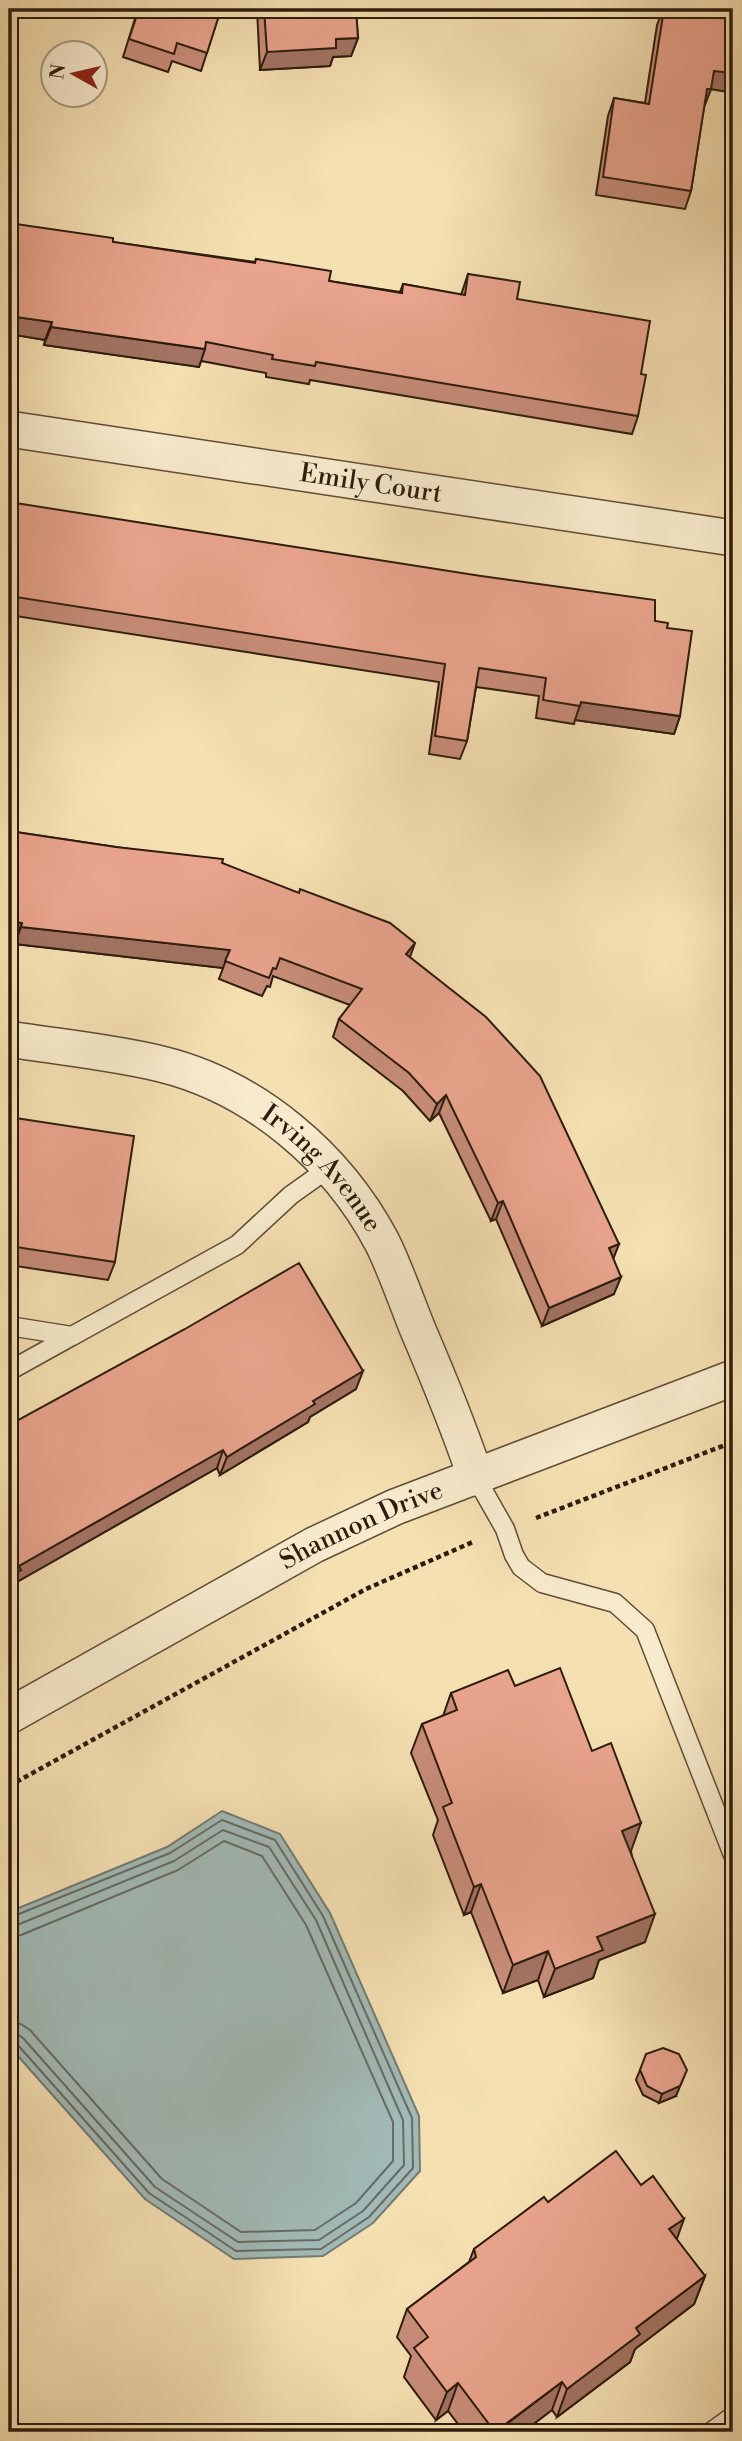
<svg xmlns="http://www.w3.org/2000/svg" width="742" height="2441" viewBox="0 0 742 2441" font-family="'Libre Bodoni',serif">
<rect width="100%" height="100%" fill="#f5e0b2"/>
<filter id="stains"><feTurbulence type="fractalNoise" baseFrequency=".00286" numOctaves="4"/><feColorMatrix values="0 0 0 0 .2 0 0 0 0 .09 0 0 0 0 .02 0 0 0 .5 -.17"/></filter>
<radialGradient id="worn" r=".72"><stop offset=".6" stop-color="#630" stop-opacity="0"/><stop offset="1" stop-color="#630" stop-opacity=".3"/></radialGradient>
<path fill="#a1bab7" stroke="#737b73" stroke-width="2" d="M 222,1811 L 280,1834 L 330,1913 L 419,2116 L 420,2171 L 373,2223 L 323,2256 L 234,2259 L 145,2199 L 9,2046 L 9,1912 L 167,1847 Z"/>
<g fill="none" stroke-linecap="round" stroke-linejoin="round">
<g stroke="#676b62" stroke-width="2">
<path d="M 9,1918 L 170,1853 L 222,1820 L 275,1840 L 323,1916 L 412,2118 L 413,2168 L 369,2217 L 321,2249 L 236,2251 L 149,2193 L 17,2044 L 9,2042"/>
<path d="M 9,1927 L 17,1925 L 174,1861 L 223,1830 L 269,1847 L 316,1920 L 403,2120 L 404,2165 L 363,2211 L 319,2240 L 238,2242 L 155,2187 L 23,2038 L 17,2034 L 9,2033"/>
<path d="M 9,1937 L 21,1935 L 178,1870 L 224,1841 L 262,1856 L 306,1925 L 393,2122 L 393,2161 L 356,2203 L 315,2230 L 241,2232 L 162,2179 L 30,2030 L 21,2024 L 9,2022"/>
</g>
<g stroke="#5f4d37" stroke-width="21">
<g id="service">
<path d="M 9,1326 L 72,1336 L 237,1245 L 291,1195 L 329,1168"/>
<path d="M 9,1371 L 72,1336"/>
<path d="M 476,1478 L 505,1529 L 514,1555 L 521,1567 L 542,1583 L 615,1603 L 645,1630 L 733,1855"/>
<path d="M 711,2432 L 733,2416"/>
</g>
</g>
<g stroke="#5f4d37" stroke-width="38">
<g id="minor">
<path id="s1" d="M 9,429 L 733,538"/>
<path id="s2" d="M 9,1039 C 58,1047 112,1052 161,1064 C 255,1087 337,1157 382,1242 C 396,1270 406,1301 418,1330 C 439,1379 459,1428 476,1478"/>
<path id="s3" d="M 9,1716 L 314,1545 L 395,1507 L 733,1378"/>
</g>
</g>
<g stroke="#2d1c0e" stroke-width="4.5" stroke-dasharray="5 3.5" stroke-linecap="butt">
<path d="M 536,1518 L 733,1442"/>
<path d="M 9,1786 L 366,1589 L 475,1541"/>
</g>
<use href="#service" stroke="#f8ebcd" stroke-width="18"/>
<use href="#minor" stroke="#f8ebcd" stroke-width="35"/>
</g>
<g fill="#c88d79" stroke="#2d1c0e" stroke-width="2">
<path d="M 138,9 L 221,9 L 201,71 L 172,61 L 168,72 L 123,57 Z"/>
<path d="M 257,9 L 356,9 L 358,38 L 351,56 L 333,57 L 330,66 L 260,70 Z"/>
<path d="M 397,9 L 407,9 L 403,14 Z"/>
<path d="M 663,9 L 718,15 L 719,9 L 733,9 L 733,79 L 729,92 L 711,89 L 704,107 L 691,191 L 685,209 L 596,195 L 608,116 L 614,98 L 645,103 L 657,25 Z"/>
<path d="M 9,223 L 113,242 L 255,262 L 256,259 L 329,281 L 400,292 L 403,284 L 461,295 L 468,274 L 517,299 L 641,374 L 638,416 L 632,434 L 310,380 L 309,384 L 266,377 L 266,373 L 201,361 L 199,367 L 44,345 L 45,340 L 9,334 Z"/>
<path d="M 9,502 L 655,621 L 667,628 L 680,716 L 674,734 L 575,720 L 574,724 L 536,718 L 539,696 L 476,687 L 467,741 L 460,759 L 429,754 L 439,682 L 9,615 Z"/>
<path d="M 9,831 L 222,863 L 410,957 L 619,1244 L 613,1258 L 614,1294 L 542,1326 L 496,1219 L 491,1221 L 439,1113 L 430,1121 L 403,1091 L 333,1037 L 339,1019 L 350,1005 L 273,976 L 270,987 L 267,986 L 262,996 L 219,979 L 223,968 L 15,944 Z"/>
<path d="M 9,1117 L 115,1262 L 108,1280 L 9,1265 Z"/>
<path d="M 356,1389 L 310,1417 L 308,1422 L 220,1475 L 217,1468 L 17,1582 L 15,1588 L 9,1425 Z"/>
<path d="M 515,1686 L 631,1851 L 645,1942 L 599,1960 L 593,1978 L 544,1997 L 538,1980 L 503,1993 L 471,1912 L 464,1915 L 433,1835 L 438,1820 L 411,1753 L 422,1724 L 443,1716 L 451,1693 Z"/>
<path d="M 640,2070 L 676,2096 L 659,2103 L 643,2095 L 636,2080 Z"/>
<path d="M 548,2202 L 676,2239 L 705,2276 L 694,2304 L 635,2349 L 630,2362 L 557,2417 L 552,2410 L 523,2432 L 464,2432 L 448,2411 L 436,2420 L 404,2377 L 411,2356 L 397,2337 L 407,2309 L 469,2262 L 474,2249 Z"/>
</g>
<g fill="#a37363" stroke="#2d1c0e" stroke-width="2">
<path d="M 358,38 L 351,56 L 333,57 L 330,66 L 260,70 L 267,52 L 336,39 Z"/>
<path d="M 714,71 L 733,71 L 733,79 L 729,92 L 711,89 L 704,107 L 701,107 Z"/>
<path d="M 9,316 L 52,322 L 45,340 L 9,334 Z"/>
<path d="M 51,327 L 205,349 L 199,367 L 44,345 Z"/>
<path d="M 581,702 L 680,716 L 674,734 L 575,720 Z"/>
<path d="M 9,921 L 22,923 L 15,941 L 9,940 Z"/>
<path d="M 21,927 L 230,950 L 223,968 L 15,944 Z"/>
<path d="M 415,943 L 409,960 L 406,954 Z"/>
<path d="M 446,1095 L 439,1113 L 430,1121 L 437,1104 Z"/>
<path d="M 503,1201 L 496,1219 L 491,1221 L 498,1203 Z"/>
<path d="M 619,1244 L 612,1262 L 609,1248 Z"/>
<path d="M 621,1277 L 614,1294 L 542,1326 L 549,1308 Z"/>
<path d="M 363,1371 L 356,1389 L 310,1417 L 308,1422 L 220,1475 L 227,1457 L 313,1401 Z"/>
<path d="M 223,1450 L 217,1468 L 17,1582 L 15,1588 L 9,1591 L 9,1577 L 19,1566 Z"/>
<path d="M 641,1823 L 631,1851 L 612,1859 L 622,1831 Z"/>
<path d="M 481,1884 L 471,1912 L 464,1915 L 474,1887 Z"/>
<path d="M 655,1914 L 645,1942 L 599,1960 L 593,1978 L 544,1997 L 555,1969 L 597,1937 Z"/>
<path d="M 548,1951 L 538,1980 L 503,1993 L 513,1965 Z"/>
<path d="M 683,2079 L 676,2096 L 659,2103 L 662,2094 Z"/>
<path d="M 684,2219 L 674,2247 L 669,2229 Z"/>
<path d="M 705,2276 L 694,2304 L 635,2349 L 630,2362 L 557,2417 L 567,2389 L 636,2328 Z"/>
<path d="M 562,2382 L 552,2410 L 523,2432 L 496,2432 Z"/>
<path d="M 458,2383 L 448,2411 L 436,2420 L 447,2392 Z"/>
</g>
<g fill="#e9a48d" stroke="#2d1c0e" stroke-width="2">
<path d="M 139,9 L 221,9 L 207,53 L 177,43 L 174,54 L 129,39 Z"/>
<path d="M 264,9 L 356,9 L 358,38 L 336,39 L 336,48 L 267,52 Z"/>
<path d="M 664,9 L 678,9 L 722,15 L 723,9 L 733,9 L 733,73 L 714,71 L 711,89 L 707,89 L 691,191 L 603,177 L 614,98 L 649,104 Z"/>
<path d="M 9,223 L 113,238 L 113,242 L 255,263 L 256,259 L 331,271 L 329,281 L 402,293 L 403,284 L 465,295 L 468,274 L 520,282 L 517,299 L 650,321 L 641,374 L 646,375 L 638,416 L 316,362 L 315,366 L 272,359 L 273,355 L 206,342 L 205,349 L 51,327 L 52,322 L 9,316 Z"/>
<path d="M 9,502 L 481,576 L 655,600 L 655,621 L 668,623 L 667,628 L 692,631 L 680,716 L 581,702 L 580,706 L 543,700 L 546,678 L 479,668 L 467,741 L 435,736 L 445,664 L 9,596 Z"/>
<path d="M 9,831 L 116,847 L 223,859 L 222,863 L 299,893 L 300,889 L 390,923 L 415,943 L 406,954 L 486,1017 L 540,1076 L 619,1244 L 609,1248 L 621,1277 L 549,1308 L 503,1201 L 498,1203 L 446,1095 L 437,1104 L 409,1073 L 339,1019 L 362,989 L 280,958 L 276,969 L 273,968 L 269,978 L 225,961 L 230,950 L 21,927 L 22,923 L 9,921 Z"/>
<path d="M 9,1117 L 134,1136 L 115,1262 L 9,1246 Z"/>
<path d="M 299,1263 L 363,1371 L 313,1401 L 315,1404 L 227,1457 L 223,1450 L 19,1566 L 21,1570 L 9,1577 L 9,1425 L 185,1329 Z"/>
<path d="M 560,1668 L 592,1751 L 611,1743 L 641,1823 L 622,1831 L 655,1914 L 597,1937 L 603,1950 L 555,1969 L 548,1951 L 513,1965 L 481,1884 L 474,1887 L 443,1807 L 452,1803 L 422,1724 L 457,1710 L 451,1693 L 508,1670 L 515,1686 Z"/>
<path d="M 663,2048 L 679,2054 L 687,2070 L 680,2086 L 662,2094 L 647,2086 L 640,2070 L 646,2054 Z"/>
<path d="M 616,2151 L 641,2185 L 653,2176 L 684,2219 L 669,2229 L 705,2276 L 636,2328 L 640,2334 L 567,2389 L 562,2382 L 495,2432 L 458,2383 L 447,2392 L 414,2348 L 428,2337 L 407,2309 L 476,2257 L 474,2249 L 544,2197 L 548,2202 Z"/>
<path d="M 9,2419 L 10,2421 L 17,2419 L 21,2432 L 9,2432 Z"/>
</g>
<g text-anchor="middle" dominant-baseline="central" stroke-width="5" stroke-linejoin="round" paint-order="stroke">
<g font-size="26" fill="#2d1c0e" stroke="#f8ebcd">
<text stroke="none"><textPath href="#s1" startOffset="366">Emily Court</textPath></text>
<text stroke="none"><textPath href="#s2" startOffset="350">Irving Avenue</textPath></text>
<text stroke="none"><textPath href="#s3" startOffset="401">Shannon Drive</textPath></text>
</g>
</g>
<rect width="742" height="2441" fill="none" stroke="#f5e0b2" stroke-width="35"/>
<rect x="10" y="10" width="721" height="2420" fill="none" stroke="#2d1c0e" stroke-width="3.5"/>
<rect x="18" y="18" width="707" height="2406" fill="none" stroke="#2d1c0e" stroke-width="2"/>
<g transform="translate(74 74) rotate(278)"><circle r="33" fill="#f8ebcd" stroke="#a79881" stroke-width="2"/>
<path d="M0-5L12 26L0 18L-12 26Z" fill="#8f2418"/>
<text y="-10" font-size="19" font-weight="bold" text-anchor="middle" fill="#2d1c0e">N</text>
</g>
<rect width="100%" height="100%" filter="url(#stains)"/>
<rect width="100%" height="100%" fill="url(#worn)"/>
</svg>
